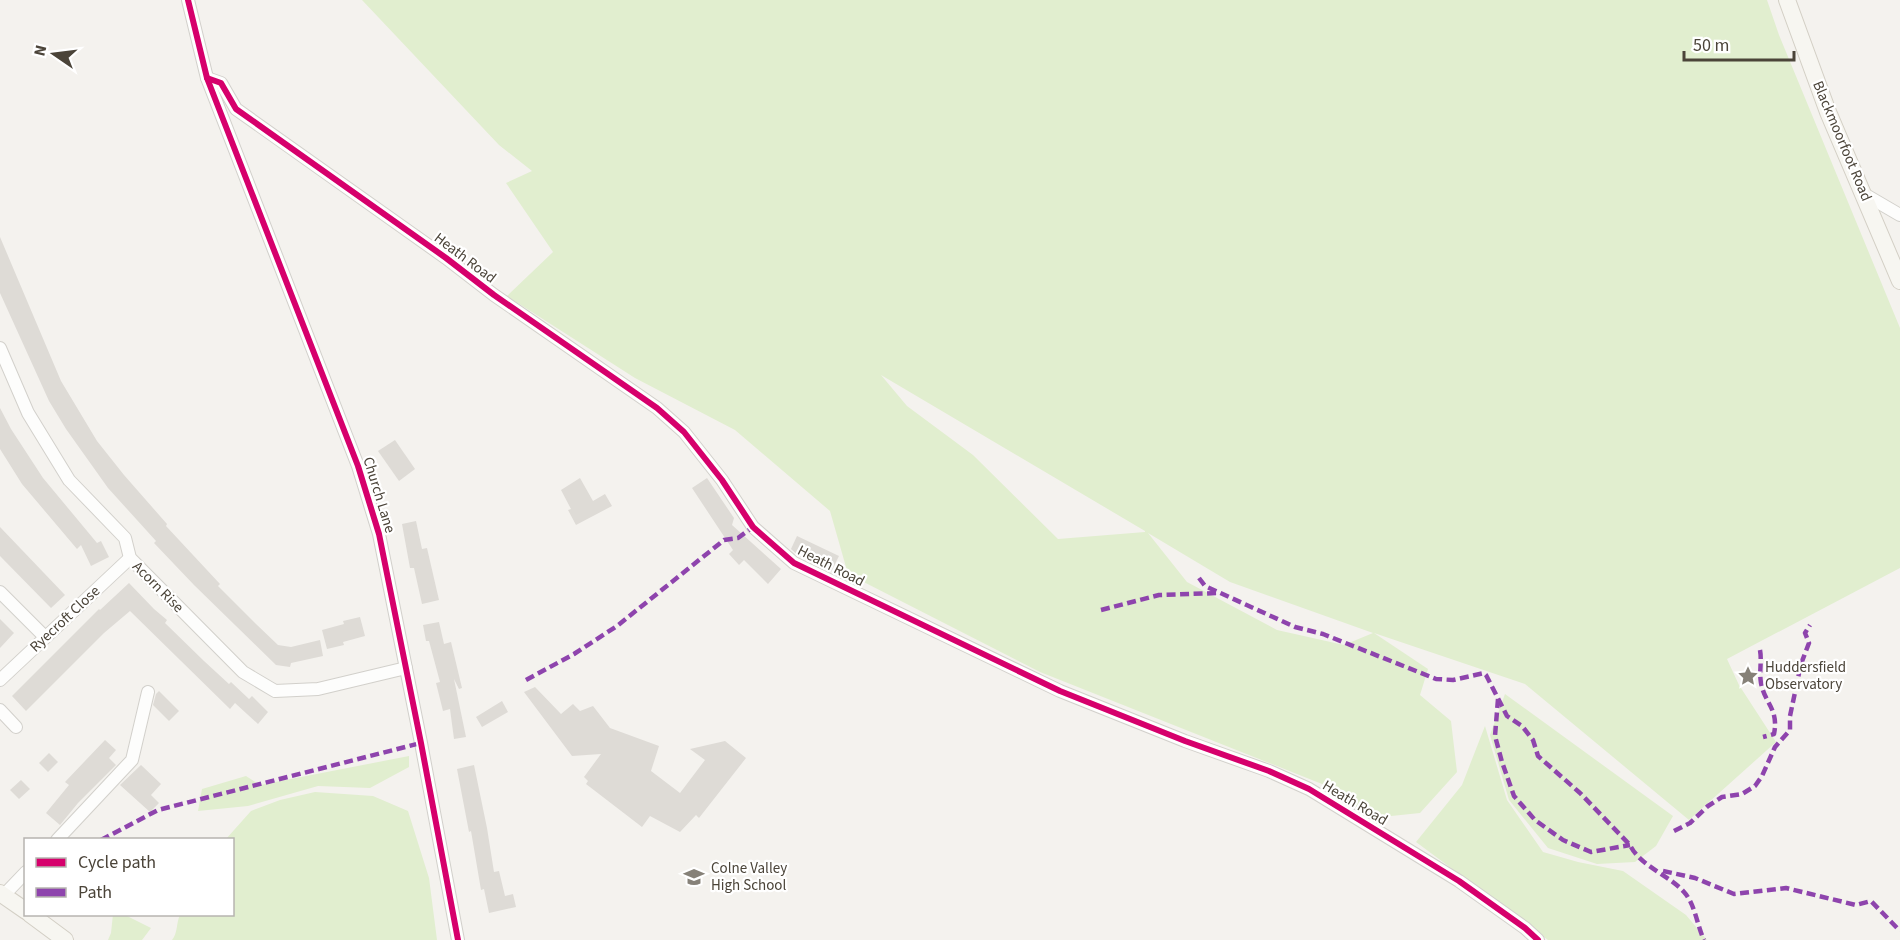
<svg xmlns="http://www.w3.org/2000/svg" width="1900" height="940" viewBox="0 0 1900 940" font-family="'Source Sans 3',sans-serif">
<rect width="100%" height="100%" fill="#f4f2ee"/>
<g fill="#e1eecf" fill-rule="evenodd">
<path d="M 362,0 L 1767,0 L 1779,35 L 1900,328 L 1900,568 L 1727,659 L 1739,685 L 1776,742 L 1689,820 L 1525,684 L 1374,633 L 1428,669 L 1420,695 L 1451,721 L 1457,772 L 1420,813 L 1372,818 L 1327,786 L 1040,672 L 848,574 L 830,511 L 735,430 L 635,378 L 507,296 L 553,252 L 506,183 L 532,171 L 499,145 ZM 881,375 L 1145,531 L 1145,532 L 1058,539 L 973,455 L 907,406 ZM 1148,533 L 1230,582 L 1373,633 L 1344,645 L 1277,630 L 1187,582 Z"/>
<path d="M 1505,694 L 1673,816 L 1656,846 L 1635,862 L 1597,864 L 1548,848 L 1509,800 L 1490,735 Z"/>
<path d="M 1485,726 L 1507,800 L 1543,852 L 1578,862 L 1623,871 L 1686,915 L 1707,940 L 1548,940 L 1416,842 L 1462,785 Z"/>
<path d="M 409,756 L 409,767 L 370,788 L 318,786 L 248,806 L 198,811 L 202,789 L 246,776 L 260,785 Z"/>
<path d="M 315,792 L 373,796 L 408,811 L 429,878 L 437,940 L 172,940 C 178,933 176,923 180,915 L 232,914 L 232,840 L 226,839 L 251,811 L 280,800 Z"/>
<path d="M 113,914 L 125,915 L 151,928 L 142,940 L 108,940 L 111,933 Z"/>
</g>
<g fill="#dedbd6">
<path d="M 0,237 L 61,381 L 97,441 L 124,475 L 167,524 L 166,526 L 220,584 L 218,586 L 256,624 L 278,645 L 291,647 L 320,640 L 323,656 L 291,663 L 290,667 L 276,665 L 194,585 L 154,543 L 156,541 L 108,488 L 66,429 L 49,401 L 0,293 Z"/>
<path d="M 0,408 L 11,429 L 43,478 L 97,543 L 101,541 L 109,557 L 91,566 L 81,545 L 77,549 L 22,484 L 0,449 Z"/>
<path d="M 395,440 L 415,469 L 399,481 L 378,451 Z"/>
<path d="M 580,478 L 593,501 L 605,494 L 612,506 L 576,525 L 568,510 L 571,509 L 561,490 Z"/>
<path d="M 707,478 L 734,518 L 732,525 L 781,569 L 768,584 L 744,560 L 739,565 L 729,554 L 733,550 L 692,488 Z"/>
<path d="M 416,521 L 422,549 L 427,548 L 439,600 L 422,604 L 414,568 L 410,568 L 402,524 Z"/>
<path d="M 0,527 L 65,595 L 51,608 L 0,556 Z"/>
<path d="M 797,536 L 839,556 L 831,572 L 799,556 L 791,549 Z"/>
<path d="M 129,583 L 154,609 L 167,620 L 165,623 L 204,661 L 229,684 L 231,682 L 249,699 L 252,696 L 268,712 L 258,724 L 235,703 L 230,709 L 130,611 L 104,633 L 26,711 L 12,696 L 99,609 L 100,610 Z"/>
<path d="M 360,617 L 365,636 L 343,642 L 344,645 L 327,649 L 322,630 L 344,624 L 343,621 Z"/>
<path d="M 0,619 L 14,633 L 0,648 Z"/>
<path d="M 439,622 L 444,644 L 451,642 L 462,688 L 459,689 L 454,679 L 466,737 L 454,739 L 450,709 L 443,711 L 436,683 L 440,682 L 429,641 L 426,641 L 423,625 Z"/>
<path d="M 535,687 L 561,714 L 573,704 L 580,711 L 593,706 L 610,728 L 659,746 L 651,771 L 680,793 L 705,760 L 690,749 L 725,741 L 746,758 L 699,818 L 696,815 L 680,832 L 650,816 L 642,827 L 586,784 L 588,781 L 584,777 L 601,754 L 572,756 L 524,692 Z"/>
<path d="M 159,691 L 179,711 L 169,721 L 153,705 L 156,694 Z"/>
<path d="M 502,701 L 508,712 L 482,727 L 476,717 Z"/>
<path d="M 105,740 L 116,750 L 109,758 L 116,765 L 78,803 L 60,825 L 46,813 L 69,785 L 65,782 Z"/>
<path d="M 49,753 L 58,762 L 48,772 L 39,763 Z"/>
<path d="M 141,765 L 161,784 L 151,795 L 159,803 L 150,812 L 120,785 Z"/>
<path d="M 474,765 L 487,828 L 494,872 L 499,871 L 505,896 L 513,894 L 516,907 L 489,913 L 484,889 L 481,890 L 471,831 L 469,832 L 457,769 Z"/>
<path d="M 21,780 L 30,789 L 19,799 L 10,790 Z"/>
</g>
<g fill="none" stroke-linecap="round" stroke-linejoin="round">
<g stroke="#d2d0cb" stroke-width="14">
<g id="street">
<path d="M 188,0 L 207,78 L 358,466 L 379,534 L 421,743 L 458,940"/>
<path d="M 207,78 L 221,83 L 236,109 L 446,258 L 494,295 L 657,408 L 684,432 L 722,480 L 753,527 L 794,563 L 1060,691 L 1185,741 L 1269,771 L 1309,789 L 1459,881 L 1525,928 L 1538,940"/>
<path d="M 1864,194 L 1900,215"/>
<path d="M 0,348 L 28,413 L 69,480 L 125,538 L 130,558 L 243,672 L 275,691 L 318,689 L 406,668"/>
<path d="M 0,592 L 45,637"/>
<path d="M 0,680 L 130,558"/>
<path d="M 0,710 L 16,727"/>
<path d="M 57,840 L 132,760 L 148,692"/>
<path d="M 4,895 L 26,872"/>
</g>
</g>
<g stroke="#d3cfc5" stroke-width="18">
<g id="secondary">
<path d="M 1787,0 L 1828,112 L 1900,281"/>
<path d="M 0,893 L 26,911"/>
<path d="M 30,914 L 65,940"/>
</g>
</g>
<use href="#street" stroke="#fdfdfc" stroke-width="12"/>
<use href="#secondary" stroke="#f7f6f1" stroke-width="16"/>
<g stroke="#8e44ad" stroke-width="4.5" stroke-dasharray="9 4.5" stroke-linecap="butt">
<path d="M 1199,578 L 1205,586 L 1295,627 L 1323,634 L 1436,679 L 1453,680 L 1484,673 L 1486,675 L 1507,716 L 1522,726 L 1533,740 L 1538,756 L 1580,793 L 1630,845 C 1640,866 1669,875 1684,892 C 1695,904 1697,925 1704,940"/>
<path d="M 1101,610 L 1159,595 L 1219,593"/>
<path d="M 1760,650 C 1762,661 1759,672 1761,683 C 1765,704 1779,709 1774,734 L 1763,737"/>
<path d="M 526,680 L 574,654 L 617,626 L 724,540 L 738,538 L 753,527"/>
<path d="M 1498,699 L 1495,736 L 1502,762 L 1514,796 L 1535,820 L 1563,840 L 1591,852 L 1630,845"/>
<path d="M 1674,831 L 1690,823 L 1708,806 L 1722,797 L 1742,794 L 1755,786 L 1762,776 L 1775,747 L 1790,730 L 1790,716 L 1801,664 L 1809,643 L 1805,633 L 1810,625"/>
<path d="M 101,840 L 158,810 L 421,743"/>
<path d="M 1663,871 L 1695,878 L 1734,894 L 1786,888 L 1856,905 L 1871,901 L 1900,931"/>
</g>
<g stroke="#fff" stroke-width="10">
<g id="cycleway">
<path d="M 188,0 L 207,78 L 358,466 L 379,534 L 421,743 L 458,940"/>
<path d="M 207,78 L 221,83 L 236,109 L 446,258 L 494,295 L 657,408 L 684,432 L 722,480 L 753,527 L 794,563 L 1060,691 L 1185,741 L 1269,771 L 1309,789 L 1459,881 L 1525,928 L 1538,940"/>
</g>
</g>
<use href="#cycleway" stroke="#d6006c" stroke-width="6"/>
</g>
<defs>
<g id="sight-bare" transform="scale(1.62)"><path d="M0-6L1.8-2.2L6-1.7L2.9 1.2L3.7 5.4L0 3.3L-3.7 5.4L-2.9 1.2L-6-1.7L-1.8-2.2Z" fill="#868178" stroke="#fff" stroke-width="2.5" paint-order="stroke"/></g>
<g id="school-bare" transform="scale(1.62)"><path d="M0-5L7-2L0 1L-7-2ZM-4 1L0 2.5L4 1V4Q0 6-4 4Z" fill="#868178" stroke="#fff" stroke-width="2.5" paint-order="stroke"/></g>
</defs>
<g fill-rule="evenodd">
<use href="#sight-bare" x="1748" y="676"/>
<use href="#school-bare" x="694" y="877"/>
</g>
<g text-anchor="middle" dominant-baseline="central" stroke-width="4.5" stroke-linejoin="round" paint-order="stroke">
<g font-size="15" fill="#4b4439" stroke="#fff">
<text transform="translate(1842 141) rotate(67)">Blackmoorfoot Road</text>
<text transform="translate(465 258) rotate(37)">Heath Road</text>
<text transform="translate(379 495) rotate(73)">Church Lane</text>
<text transform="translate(831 566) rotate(27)">Heath Road</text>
<text transform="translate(158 587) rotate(45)">Acorn Rise</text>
<text transform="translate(65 619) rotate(-43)">Ryecroft Close</text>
<text transform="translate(1355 803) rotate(31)">Heath Road</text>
</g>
<g font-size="15" fill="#4b4439" stroke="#fff" text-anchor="start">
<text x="1765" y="667">Huddersfield<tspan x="1765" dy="17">Observatory</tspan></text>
<text x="711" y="868">Colne Valley<tspan x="711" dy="17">High School</tspan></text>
</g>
</g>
<rect x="24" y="838" width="210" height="78" fill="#ffffff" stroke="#b7b4b0" stroke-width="1.5"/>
<rect x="36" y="858" width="30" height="9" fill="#d6006c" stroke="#b7b4b0" stroke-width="1.5"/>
<text x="78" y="868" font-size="18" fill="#4b4439">Cycle path</text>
<rect x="36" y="888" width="30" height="9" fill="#8e44ad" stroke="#b7b4b0" stroke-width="1.5"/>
<text x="78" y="898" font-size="18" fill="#4b4439">Path</text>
<g transform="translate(54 54) rotate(284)" stroke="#ffffff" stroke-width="4.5" paint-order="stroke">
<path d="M0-4.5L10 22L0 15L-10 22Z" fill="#4b4439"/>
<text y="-9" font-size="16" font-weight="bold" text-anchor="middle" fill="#4b4439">N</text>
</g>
<path d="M1684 51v9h110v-9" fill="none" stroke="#4b4439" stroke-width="3"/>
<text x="1693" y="51" font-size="18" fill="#4b4439" stroke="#ffffff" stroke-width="4.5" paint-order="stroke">50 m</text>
</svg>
